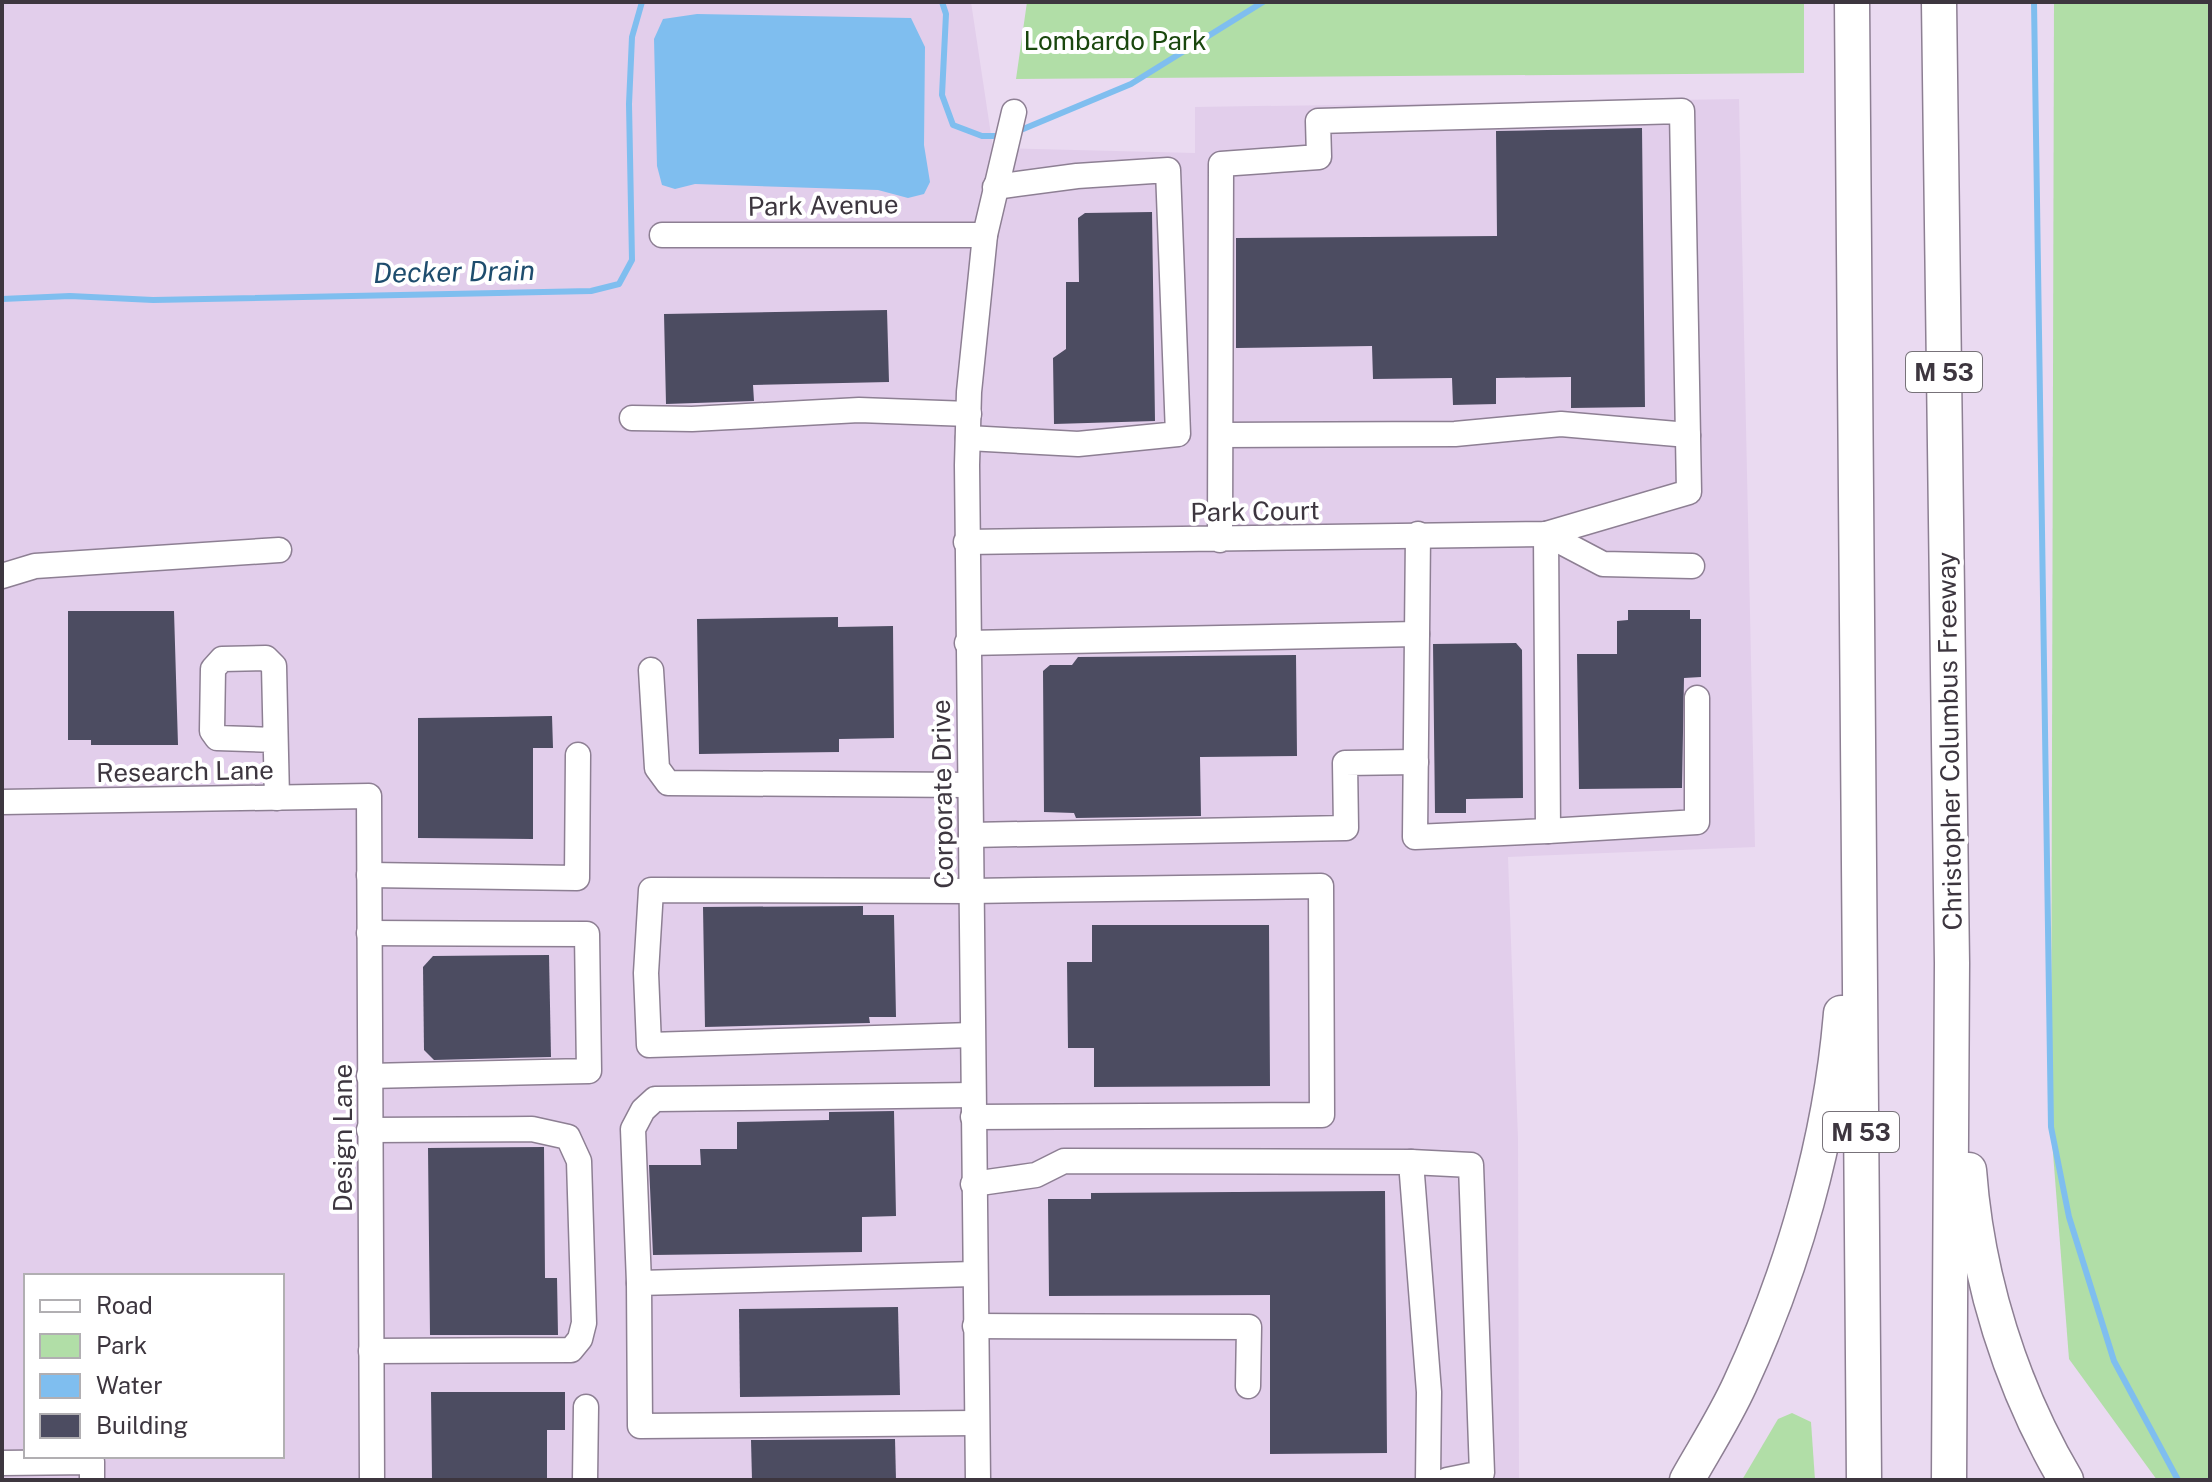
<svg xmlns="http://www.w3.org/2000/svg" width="2212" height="1482" viewBox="0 0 2212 1482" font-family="'Public Sans',sans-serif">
<rect width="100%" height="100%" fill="#eadaf1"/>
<path fill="#e2ceeb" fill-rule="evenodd" d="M 2,2 L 971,2 L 993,148 L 1195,153 L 1195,107 L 1739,99 L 1755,847 L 1508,857 L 1518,1139 L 1519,1480 L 2,1480 ZM 26,1276 L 282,1276 L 282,1456 L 26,1456 Z"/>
<g fill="#b1dea7">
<path d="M 1027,2 L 1804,2 L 1804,73 L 1016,79 Z"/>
<path d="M 2054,2 L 2210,2 L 2210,1480 L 2157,1480 L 2069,1359 L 2051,1127 Z"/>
<path d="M 1792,1413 L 1811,1422 L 1815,1480 L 1742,1480 L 1778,1419 Z"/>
</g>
<path fill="#7fbeef" d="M 697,14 L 911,18 L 925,47 L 924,145 L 930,182 L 924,194 L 908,198 L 878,190 L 695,184 L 675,189 L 662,185 L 657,166 L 654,39 L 663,19 Z"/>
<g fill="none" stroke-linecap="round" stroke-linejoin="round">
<g stroke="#7fbeef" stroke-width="6">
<path d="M 942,2 L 946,14 L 942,95 L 953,125 L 982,136 L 1002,136"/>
<path d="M 2034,2 L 2051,1127 L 2069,1217 L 2114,1361 L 2178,1480"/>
<path d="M 1016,132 L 1131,84 L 1263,2"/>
<path d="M 2,299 L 70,296 L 153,300 L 591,291 L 619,284 L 632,260 L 629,104 L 632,37 L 642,2"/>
</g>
</g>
<g fill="#4c4c61">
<path d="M 1642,128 L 1645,407 L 1571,408 L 1571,377 L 1496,378 L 1496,404 L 1453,405 L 1452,378 L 1373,379 L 1372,346 L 1236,348 L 1236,238 L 1497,236 L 1496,131 Z"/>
<path d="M 1152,212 L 1155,421 L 1054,424 L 1053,358 L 1066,349 L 1066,282 L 1079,282 L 1078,218 L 1085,213 Z"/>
<path d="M 887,310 L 889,382 L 753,385 L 754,401 L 666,404 L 664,314 Z"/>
<path d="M 1628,610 L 1690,610 L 1690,619 L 1701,619 L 1701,677 L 1684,678 L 1682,788 L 1579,789 L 1577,654 L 1617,654 L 1617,621 L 1628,620 Z"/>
<path d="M 68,611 L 174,611 L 178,745 L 91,745 L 91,740 L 68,740 Z"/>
<path d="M 838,617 L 838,627 L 893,626 L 894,738 L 839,739 L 839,752 L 699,754 L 697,619 Z"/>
<path d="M 1516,643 L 1522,650 L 1523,798 L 1466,799 L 1466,813 L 1435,813 L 1433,644 Z"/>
<path d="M 1296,655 L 1297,756 L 1200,757 L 1201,816 L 1076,818 L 1074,813 L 1044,812 L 1043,671 L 1050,665 L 1072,665 L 1078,657 Z"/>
<path d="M 552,716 L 553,748 L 533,748 L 533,839 L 418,838 L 418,718 Z"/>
<path d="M 863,906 L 863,915 L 894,915 L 896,1017 L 869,1017 L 870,1023 L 705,1027 L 703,907 Z"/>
<path d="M 1092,925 L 1269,925 L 1270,1086 L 1094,1087 L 1094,1048 L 1068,1048 L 1067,962 L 1092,962 Z"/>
<path d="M 549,955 L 551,1057 L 434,1060 L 424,1050 L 423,967 L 433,956 Z"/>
<path d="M 894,1111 L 896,1216 L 862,1217 L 862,1252 L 653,1255 L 649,1165 L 701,1165 L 700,1149 L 737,1149 L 737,1122 L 829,1120 L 829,1112 Z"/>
<path d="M 544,1147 L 545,1278 L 557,1278 L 558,1335 L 430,1335 L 428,1148 Z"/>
<path d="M 1385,1191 L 1387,1453 L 1270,1454 L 1270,1295 L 1049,1296 L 1048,1199 L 1091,1199 L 1091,1193 Z"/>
<path d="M 898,1307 L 900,1395 L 740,1397 L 739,1309 Z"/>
<path d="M 431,1392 L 565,1392 L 565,1430 L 547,1430 L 547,1480 L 432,1480 Z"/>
<path d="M 895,1439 L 896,1480 L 752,1480 L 751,1440 Z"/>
</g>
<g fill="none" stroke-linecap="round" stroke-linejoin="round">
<g stroke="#8d7f93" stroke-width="27">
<g id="minor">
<path d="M 662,235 L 985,235"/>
<path d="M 632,418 L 692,419 L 859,410 L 969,414"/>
<path d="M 1221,435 L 1455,434 L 1561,424 L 1688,435"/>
<path d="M 968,438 L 1078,444 L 1178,434 L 1168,170 L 1077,176 L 995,187"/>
<path d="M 1418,534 L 1415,837 L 1548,831 L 1546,534"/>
<path d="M 1546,534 L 1603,564 L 1692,566"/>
<path d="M 966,542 L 1546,534 L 1689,492 L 1682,111 L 1318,121 L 1319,157 L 1221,164 L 1220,540"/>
<path d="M 2,576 L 35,566 L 279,550"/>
<path d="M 967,643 L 1417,634"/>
<path d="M 651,670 L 657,768 L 668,783 L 970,785"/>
<path d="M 275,740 L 217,738 L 212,731 L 213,669 L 222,659 L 266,658 L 274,666 L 277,798"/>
<path d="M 2,802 L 369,796 L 372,1480"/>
<path d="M 1548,831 L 1697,822 L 1697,698"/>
<path d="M 971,835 L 1346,828 L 1345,763 L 1416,762"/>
<path d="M 369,875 L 577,878 L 578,755"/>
<path d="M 972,1035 L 649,1045 L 646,973 L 651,890 L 971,891 L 1321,886 L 1322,1115 L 973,1117"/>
<path d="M 369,1076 L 589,1071 L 587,934 L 369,933"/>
<path d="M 369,1130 L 532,1129 L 568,1137 L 579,1161 L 584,1323 L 580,1339 L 571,1350 L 371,1351"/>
<path d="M 1411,1162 L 1471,1165 L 1482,1473 L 1447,1480"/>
<path d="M 973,1184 L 1036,1175 L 1064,1161 L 1411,1162 L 1429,1392 L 1428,1480"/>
<path d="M 974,1274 L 639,1283 L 640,1426 L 975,1423"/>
<path d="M 639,1283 L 633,1129 L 643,1110 L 655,1099 L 973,1095"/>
<path d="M 975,1326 L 1249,1327 L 1248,1386"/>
<path d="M 2,1463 L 92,1462 L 92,1480"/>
<path d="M 585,1480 L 586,1407"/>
<path d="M 978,1480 L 967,465 L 969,392 L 985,235 L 1014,112"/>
</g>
</g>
<g stroke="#8d7f93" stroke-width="37">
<g id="highway">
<path d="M 1852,2 L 1864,1480"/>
<path d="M 1939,2 L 1952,963 L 1949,1480"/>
<path d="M 1969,1170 C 1977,1278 2011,1387 2066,1480"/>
<path d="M 1687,1480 C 1705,1448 1725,1417 1740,1384 C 1793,1270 1831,1138 1841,1013"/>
</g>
</g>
<use href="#minor" stroke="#fff" stroke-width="24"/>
<use href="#highway" stroke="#fff" stroke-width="34"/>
</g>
<g text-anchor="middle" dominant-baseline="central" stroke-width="8" stroke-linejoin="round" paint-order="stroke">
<g fill="#fff" stroke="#777279" stroke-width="2">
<rect x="1906" y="352" width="76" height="40" rx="6"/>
<rect x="1823" y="1112" width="76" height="40" rx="6"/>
</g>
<g font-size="24" font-weight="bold" fill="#3d363f">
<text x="1944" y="372">M 53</text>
<text x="1861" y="1132">M 53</text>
</g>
<g font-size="26" fill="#1a470e" stroke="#fff">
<text x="1115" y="40">Lombardo Park</text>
</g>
<g font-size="26" fill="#3d363f" stroke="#fff">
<text transform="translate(823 205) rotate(-1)">Park Avenue</text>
<text transform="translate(1255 511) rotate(-1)">Park Court</text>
<text transform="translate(1949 741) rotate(-91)">Christopher Columbus Freeway</text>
<text transform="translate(185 771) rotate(-1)">Research Lane</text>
<text transform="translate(942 794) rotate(-91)">Corporate Drive</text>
<text transform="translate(342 1138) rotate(-90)">Design Lane</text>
</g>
<g font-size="28" font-style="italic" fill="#1e4d6e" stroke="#fff">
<text transform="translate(454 271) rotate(-1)">Decker Drain</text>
</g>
</g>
<rect width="2212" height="1482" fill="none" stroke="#3d363f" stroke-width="8"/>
<rect x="24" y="1274" width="260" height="184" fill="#ffffff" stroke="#b1afb2" stroke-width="2"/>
<rect x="40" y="1300" width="40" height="12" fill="#ffffff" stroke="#b1afb2" stroke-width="2"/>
<text x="96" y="1314" font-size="24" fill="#3d363f">Road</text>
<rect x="40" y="1334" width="40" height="24" fill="#b1dea7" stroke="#b1afb2" stroke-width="2"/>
<text x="96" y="1354" font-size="24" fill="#3d363f">Park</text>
<rect x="40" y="1374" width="40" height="24" fill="#7fbeef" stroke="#b1afb2" stroke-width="2"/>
<text x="96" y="1394" font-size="24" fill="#3d363f">Water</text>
<rect x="40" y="1414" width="40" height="24" fill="#4c4c61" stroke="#b1afb2" stroke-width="2"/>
<text x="96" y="1434" font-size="24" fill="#3d363f">Building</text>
</svg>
